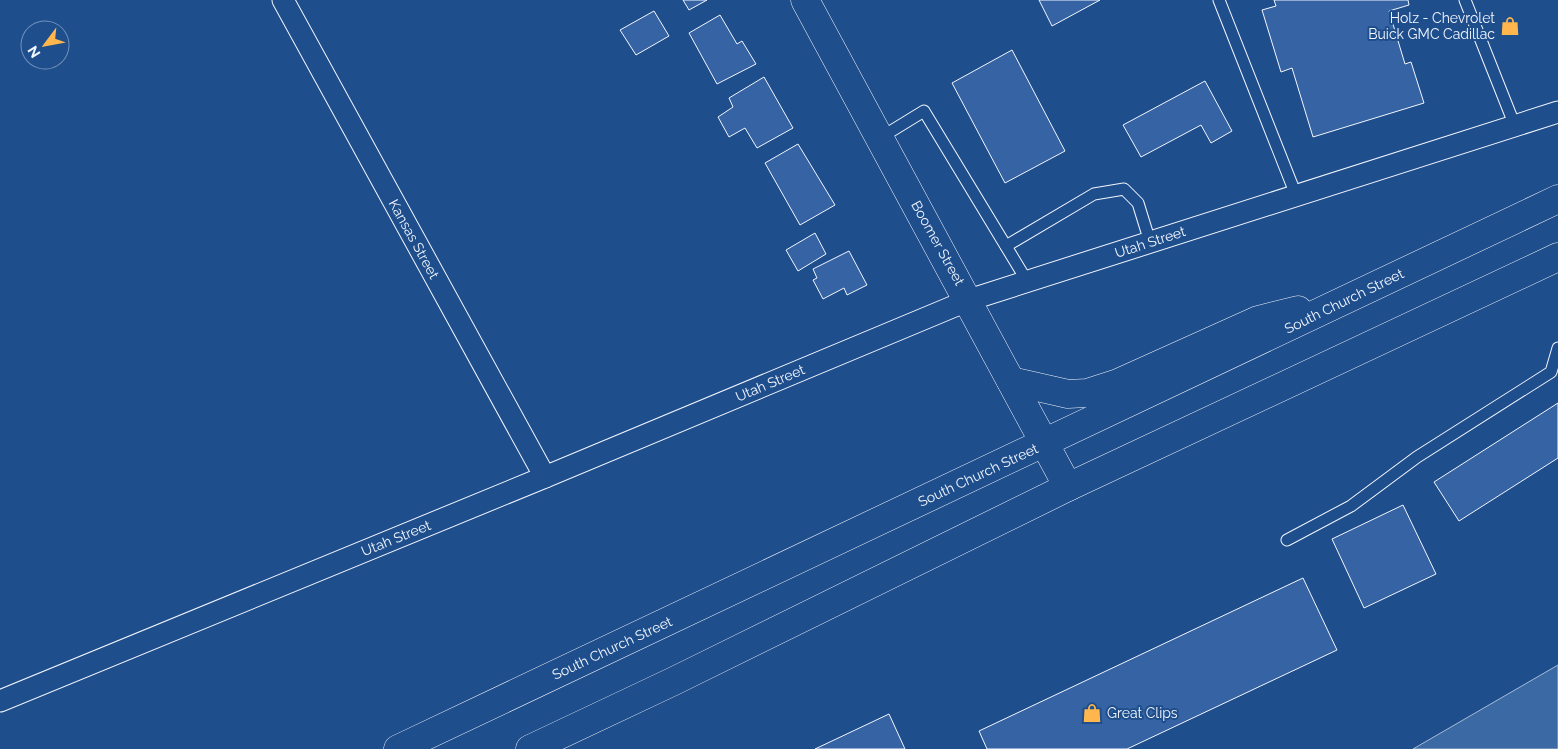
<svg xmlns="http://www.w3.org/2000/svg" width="1558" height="749" viewBox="0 0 1558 749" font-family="Raleway,sans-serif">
<rect width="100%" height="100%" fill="#1f4e8c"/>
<path fill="#3b69a3" stroke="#a8bbd7" d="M 1558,665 L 1558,749 L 1413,749 Z"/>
<g fill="#3563a3" stroke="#f2f6ff">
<path d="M 683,0 L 707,0 L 689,10 Z"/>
<path d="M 1039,0 L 1100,0 L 1052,26 Z"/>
<path d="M 1274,0 L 1408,0 L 1409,5 L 1389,11 L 1405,64 L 1411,62 L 1424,103 L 1313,137 L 1292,68 L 1281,72 L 1262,10 L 1276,6 Z"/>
<path d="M 654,11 L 669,36 L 636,55 L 620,30 Z"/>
<path d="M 720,15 L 737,44 L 742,41 L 756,64 L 717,84 L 689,33 Z"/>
<path d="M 1012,50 L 1065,151 L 1005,183 L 952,83 Z"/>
<path d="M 764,77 L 793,128 L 757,148 L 745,128 L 729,137 L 718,117 L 733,107 L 729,98 Z"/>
<path d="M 1205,81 L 1232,131 L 1211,143 L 1201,125 L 1141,157 L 1123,125 Z"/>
<path d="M 798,144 L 835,205 L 800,225 L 765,163 Z"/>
<path d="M 815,233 L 826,254 L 798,271 L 786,250 Z"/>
<path d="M 849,251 L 867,285 L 847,295 L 844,288 L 823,299 L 813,280 L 817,278 L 813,269 Z"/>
<path d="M 1558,403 L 1558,458 L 1459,521 L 1434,482 Z"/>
<path d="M 1403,505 L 1436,574 L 1364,608 L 1332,539 Z"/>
<path d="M 1303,578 L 1337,650 L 1127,749 L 987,749 L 979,731 Z"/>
<path d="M 889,714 L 905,749 L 815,749 Z"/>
</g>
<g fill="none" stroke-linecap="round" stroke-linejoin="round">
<g stroke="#f2f6ff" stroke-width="13">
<g id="lane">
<path d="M 1219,0 L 1296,195"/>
<path d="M 1465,0 L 1515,126"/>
<path d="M 880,138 L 924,111 L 1027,281"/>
<path d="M 1006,246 L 1094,194 L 1124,189 L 1138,203 L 1150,242"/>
<path d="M 1287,540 L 1351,506 L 1417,457 L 1551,372 L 1558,348"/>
</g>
</g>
<g stroke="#f2f6ff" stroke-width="23">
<g id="street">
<path d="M 283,0 L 545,477"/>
<path d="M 0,701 L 545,477 L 969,300 L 1558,112"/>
</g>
</g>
<g stroke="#f2f6ff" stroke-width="29">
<g id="secondary">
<path d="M 805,0 L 1068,487"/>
<path d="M 1011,381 L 1068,394 L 1087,393 L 1118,383 L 1258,320 L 1298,310"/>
<path d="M 398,749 L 1558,199"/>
<path d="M 530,749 L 674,681 L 1068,487 L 1558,257"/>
</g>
</g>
<use href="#lane" stroke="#1f4e8c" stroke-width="11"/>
<use href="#street" stroke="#1f4e8c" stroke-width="21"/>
<use href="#secondary" stroke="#1f4e8c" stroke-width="28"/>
</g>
<defs>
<g id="shop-bare" transform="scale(1.5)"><path d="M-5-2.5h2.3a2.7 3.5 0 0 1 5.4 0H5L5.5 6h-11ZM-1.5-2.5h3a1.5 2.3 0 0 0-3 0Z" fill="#ffb74d" stroke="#1f4e8c" stroke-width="2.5" paint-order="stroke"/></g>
</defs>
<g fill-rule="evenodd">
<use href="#shop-bare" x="1510" y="26"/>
<use href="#shop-bare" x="1092" y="713"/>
</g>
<g text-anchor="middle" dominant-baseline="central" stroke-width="4" stroke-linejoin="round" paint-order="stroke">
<g font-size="14" fill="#f2f6ff" stroke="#1f4e8c" text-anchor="end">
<text x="1495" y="18">Holz - Chevrolet<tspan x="1495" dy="16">Buick GMC Cadillac</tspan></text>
<text x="1107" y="713" text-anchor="start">Great Clips</text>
</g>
<g font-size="14" fill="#f2f6ff" stroke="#1f4e8c">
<text transform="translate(414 239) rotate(61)">Kansas Street</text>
<text transform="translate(1150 242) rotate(-18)">Utah Street</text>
<text transform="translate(938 243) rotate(61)">Boomer Street</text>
<text transform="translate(1344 301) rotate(-26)">South Church Street</text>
<text transform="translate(770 383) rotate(-23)">Utah Street</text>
<text transform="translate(978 475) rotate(-25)">South Church Street</text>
<text transform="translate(396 538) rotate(-22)">Utah Street</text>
<text transform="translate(612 648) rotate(-25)">South Church Street</text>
</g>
</g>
<g transform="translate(45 45) rotate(238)"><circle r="24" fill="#1f4e8c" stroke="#7391ba"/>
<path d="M0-4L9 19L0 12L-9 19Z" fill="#ffb74d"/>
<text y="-8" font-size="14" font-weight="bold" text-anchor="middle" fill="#f2f6ff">N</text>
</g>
</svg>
